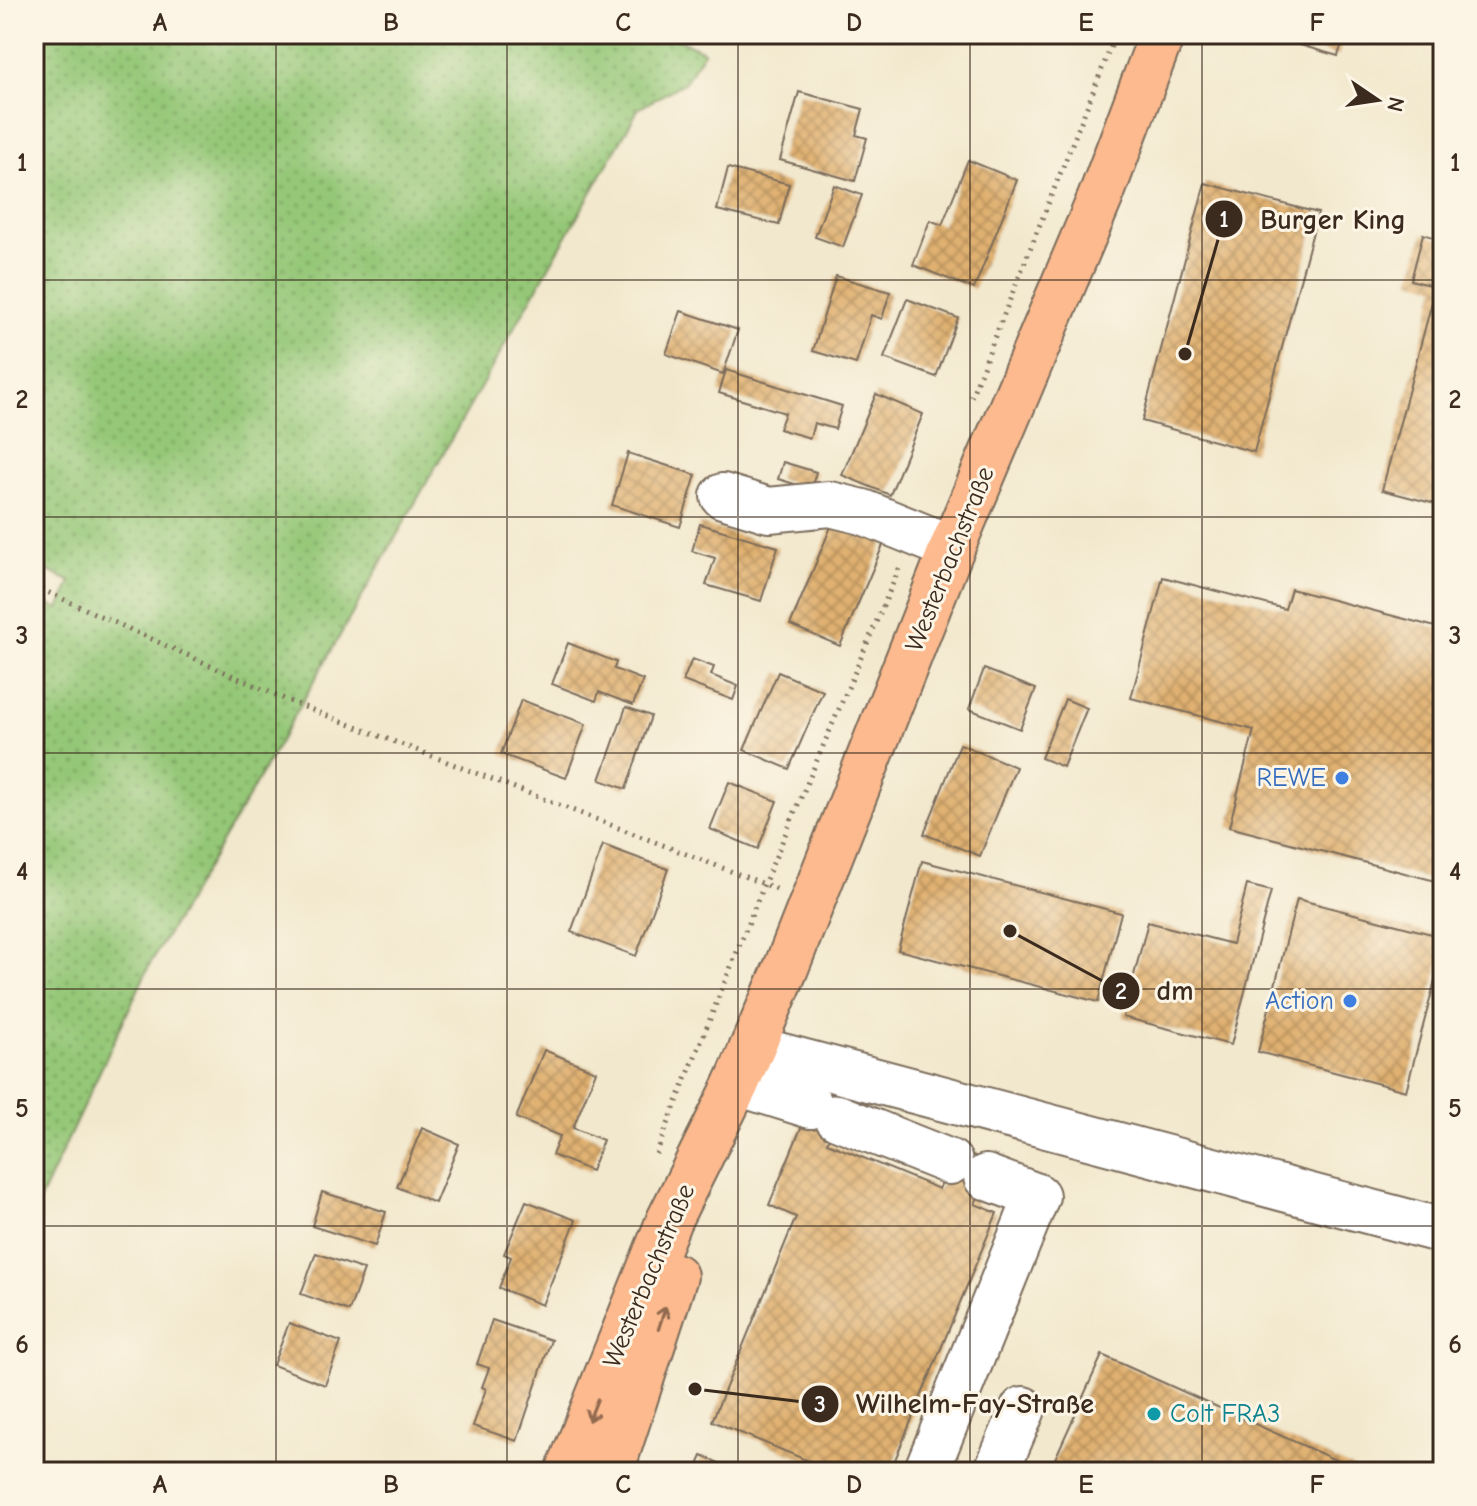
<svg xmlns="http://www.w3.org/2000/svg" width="1477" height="1506" font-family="'Comic Neue',sans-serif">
	<defs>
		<pattern id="grass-dots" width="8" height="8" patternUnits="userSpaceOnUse" patternTransform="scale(2)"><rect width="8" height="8" fill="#94c777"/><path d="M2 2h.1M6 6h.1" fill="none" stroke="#7aa261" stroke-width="1.8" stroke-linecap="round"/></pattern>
		<pattern id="building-cross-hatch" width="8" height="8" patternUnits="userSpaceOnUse" patternTransform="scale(2)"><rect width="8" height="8" fill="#e0b171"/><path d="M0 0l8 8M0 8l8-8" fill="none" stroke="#b7905c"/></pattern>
	</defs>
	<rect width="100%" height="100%" fill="#fcf5e5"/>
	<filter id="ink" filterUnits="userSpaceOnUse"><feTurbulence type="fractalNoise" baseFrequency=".0125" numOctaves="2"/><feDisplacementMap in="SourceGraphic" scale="16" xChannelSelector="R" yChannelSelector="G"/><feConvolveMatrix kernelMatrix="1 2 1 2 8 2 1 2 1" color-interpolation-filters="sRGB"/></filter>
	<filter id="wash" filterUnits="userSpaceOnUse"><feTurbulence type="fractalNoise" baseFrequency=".006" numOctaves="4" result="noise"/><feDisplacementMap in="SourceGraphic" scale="32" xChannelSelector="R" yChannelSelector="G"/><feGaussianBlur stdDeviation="1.8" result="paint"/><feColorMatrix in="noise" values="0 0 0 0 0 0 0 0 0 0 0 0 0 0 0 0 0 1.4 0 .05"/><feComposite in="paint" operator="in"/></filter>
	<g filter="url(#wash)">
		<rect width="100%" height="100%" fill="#f2e8cd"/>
		<polygon fill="url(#grass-dots)" stroke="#68784a" stroke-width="2" points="34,34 667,34 704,51 685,82 638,109 634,117 250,794 150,964 34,1212 34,598 59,609 71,582 34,564"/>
		<g id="blocks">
			<g fill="url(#building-cross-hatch)">
				<polygon points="1296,34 1345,34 1338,56 1293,43"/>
				<polygon points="799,92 863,109 856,135 867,138 855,181 780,160"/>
				<polygon points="968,160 1017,180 974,289 913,265 930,220 942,225"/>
				<polygon points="728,168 789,184 779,225 717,210"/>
				<polygon points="1205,183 1318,213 1254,452 1142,421"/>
				<polygon points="834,185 862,195 843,247 815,237"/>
				<polygon points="1423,234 1443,240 1443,506 1382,490 1436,287 1411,280"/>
				<polygon points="836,276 890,292 882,319 871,315 856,364 813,351"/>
				<polygon points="907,299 958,318 936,377 884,358"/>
				<polygon points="681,311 738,330 723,374 666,354"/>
				<polygon points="726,370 842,406 835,429 814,423 810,438 779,429 785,413 719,393"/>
				<polygon points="876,394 923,414 890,495 842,475"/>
				<polygon points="628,453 696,475 680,527 612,505"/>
				<polygon points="783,462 816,472 811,489 778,479"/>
				<polygon points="835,517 886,538 840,646 790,625"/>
				<polygon points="700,524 778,547 761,601 706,585 715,558 692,551"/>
				<polygon points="1163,577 1285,609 1291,589 1443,629 1443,883 1229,827 1254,730 1131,698"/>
				<polygon points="568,643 616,662 614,669 643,680 633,705 599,692 596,701 552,684"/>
				<polygon points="692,659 714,667 711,675 738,686 733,700 683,681"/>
				<polygon points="984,669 1036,689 1020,729 969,709"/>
				<polygon points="778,672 823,691 789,769 744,750"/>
				<polygon points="1065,699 1087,708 1063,767 1041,758"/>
				<polygon points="521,700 586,724 566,778 501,754"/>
				<polygon points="626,707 651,716 626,789 600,780"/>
				<polygon points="960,744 1016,767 980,856 924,834"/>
				<polygon points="729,782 777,801 758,849 710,829"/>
				<polygon points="603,845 668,869 636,956 571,932"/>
				<polygon points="922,861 1121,913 1098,1002 898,950"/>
				<polygon points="1247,885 1271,891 1231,1045 1123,1017 1148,922 1232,944"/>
				<polygon points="1297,899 1443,937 1443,950 1406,1091 1258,1052"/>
				<polygon points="544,1050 596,1071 573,1128 603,1140 591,1171 552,1155 560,1136 516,1118"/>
				<polygon points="820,1082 847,1093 827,1143 939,1189 956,1148 992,1163 975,1204 997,1213 890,1472 835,1472 712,1421 796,1217 769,1205"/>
				<polygon points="422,1128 459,1144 435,1203 397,1187"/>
				<polygon points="322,1192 386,1212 375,1246 312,1226"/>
				<polygon points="526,1201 576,1220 542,1305 499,1288 511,1257 504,1254"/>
				<polygon points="316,1253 364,1270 349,1311 301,1294"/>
				<polygon points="492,1320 551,1340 517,1441 473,1426 486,1389 482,1387 489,1368 477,1364"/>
				<polygon points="289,1323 341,1342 325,1385 273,1365"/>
				<polygon points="1102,1355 1362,1472 1049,1472"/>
				<polygon points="702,1456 741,1472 695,1472"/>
			</g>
		</g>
	</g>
	<g filter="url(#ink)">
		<use href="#blocks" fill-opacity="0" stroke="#7b6c5b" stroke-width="2"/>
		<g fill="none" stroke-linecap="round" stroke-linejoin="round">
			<defs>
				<g id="minor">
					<polyline points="723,496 769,510 830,504 863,512 952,548"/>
					<polyline points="752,1048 1443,1231"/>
					<polyline points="737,1083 811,1106"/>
					<polyline points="837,1117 950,1162"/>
					<polyline points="926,1472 1037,1196 986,1177"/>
					<polyline points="996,1472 1023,1409"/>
				</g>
				<g id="major">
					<polyline points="568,1472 669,1220 737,1083 786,968 952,548 1100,198 1162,34"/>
					<polyline points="611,1472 675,1276"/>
				</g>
			</defs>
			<use href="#minor" stroke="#7b6c5b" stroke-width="48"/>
			<use href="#major" stroke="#7b6c5b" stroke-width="48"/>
			<g stroke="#7b6c5b" stroke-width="5" stroke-dasharray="2 6" stroke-linecap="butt">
				<polyline points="971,397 1116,34"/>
				<polyline points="34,586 289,701 777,889"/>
				<polyline points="656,1154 764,884 899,569"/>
			</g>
			<use href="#minor" stroke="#fff" stroke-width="44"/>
			<use href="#major" stroke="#fcba8e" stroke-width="44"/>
		</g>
		<defs><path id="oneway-shaft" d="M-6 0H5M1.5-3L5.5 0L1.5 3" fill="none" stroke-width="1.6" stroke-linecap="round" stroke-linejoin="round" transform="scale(2)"/></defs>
		<g stroke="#926b50">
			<use href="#oneway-shaft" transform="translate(662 1318) rotate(-72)"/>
			<use href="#oneway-shaft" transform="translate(593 1410) rotate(112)"/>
		</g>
	</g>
	<path fill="none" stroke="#3b2a1e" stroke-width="2" stroke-opacity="0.55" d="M276,34V1472M507,34V1472M738,34V1472M970,34V1472M1202,34V1472M34,280H1443M34,517H1443M34,753H1443M34,989H1443M34,1226H1443"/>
	<g fill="#3f7fe0" stroke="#fcf5e5" stroke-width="3">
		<circle cx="1342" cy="778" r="8"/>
		<circle cx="1350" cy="1001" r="8"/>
	</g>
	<circle fill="#0f9aa8" stroke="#fcf5e5" stroke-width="3" cx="1154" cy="1414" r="8"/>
	<g text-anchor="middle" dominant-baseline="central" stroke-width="6" stroke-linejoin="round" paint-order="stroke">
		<g font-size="26" fill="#3b2a1e" stroke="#fcf5e5">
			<text transform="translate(950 559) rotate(-68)">Westerbachstraße</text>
			<text transform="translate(649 1276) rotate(-67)">Westerbachstraße</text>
		</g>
		<g font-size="26" fill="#366cbe" stroke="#fcf5e5" text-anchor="end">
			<text x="1326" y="778">REWE</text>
			<text x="1334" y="1001">Action</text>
		</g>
		<g font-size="26" fill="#0d838f" stroke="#fcf5e5" text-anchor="start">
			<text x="1170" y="1414">Colt FRA3</text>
		</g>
	</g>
	<path fill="none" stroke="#3b2a1e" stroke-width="3" d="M1185 354L1224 219M1010 931L1121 991M695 1389L820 1404"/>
	<g fill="#3b2a1e" stroke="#fcf5e5" stroke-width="3">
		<circle cx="1185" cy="354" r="8"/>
		<circle cx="1010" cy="931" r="8"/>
		<circle cx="695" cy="1389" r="8"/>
		<circle cx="1224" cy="219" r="20"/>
		<circle cx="1121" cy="991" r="20"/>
		<circle cx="820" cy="1404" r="20"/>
	</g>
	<g font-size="24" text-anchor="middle" font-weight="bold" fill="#fff">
		<text x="1224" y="227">1</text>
		<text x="1121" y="999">2</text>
		<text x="820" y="1412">3</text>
	</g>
	<g font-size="28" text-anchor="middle" font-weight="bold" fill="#3b2a1e" stroke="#fcf5e5" stroke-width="6" stroke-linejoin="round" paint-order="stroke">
		<text x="1333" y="229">Burger King</text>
		<text x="1175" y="1000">dm</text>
		<text x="975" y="1413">Wilhelm-Fay-Straße</text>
	</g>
	<rect width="1477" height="1506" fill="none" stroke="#fcf5e5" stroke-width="88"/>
	<g transform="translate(1377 100) rotate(103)" stroke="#fcf5e5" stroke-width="6" paint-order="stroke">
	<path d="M0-6L14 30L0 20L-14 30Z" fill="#3b2a1e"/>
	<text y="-12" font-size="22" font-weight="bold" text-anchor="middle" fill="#3b2a1e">N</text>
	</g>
	<rect x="44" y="44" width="1389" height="1418" fill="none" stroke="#3b2a1e" stroke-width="3"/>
	<g font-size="26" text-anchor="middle" font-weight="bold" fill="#3b2a1e">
		<text x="160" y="31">A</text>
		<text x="391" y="31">B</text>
		<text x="623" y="31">C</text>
		<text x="854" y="31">D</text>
		<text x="1086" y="31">E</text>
		<text x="1317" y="31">F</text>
		<text x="22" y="171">1</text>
		<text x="1455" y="171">1</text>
		<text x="22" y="408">2</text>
		<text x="1455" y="408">2</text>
		<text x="22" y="644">3</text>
		<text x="1455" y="644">3</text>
		<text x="22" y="880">4</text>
		<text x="1455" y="880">4</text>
		<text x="22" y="1117">5</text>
		<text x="1455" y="1117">5</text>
		<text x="22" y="1353">6</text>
		<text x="1455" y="1353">6</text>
		<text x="160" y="1493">A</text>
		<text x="391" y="1493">B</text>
		<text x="623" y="1493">C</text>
		<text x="854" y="1493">D</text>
		<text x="1086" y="1493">E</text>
		<text x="1317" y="1493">F</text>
	</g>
</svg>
